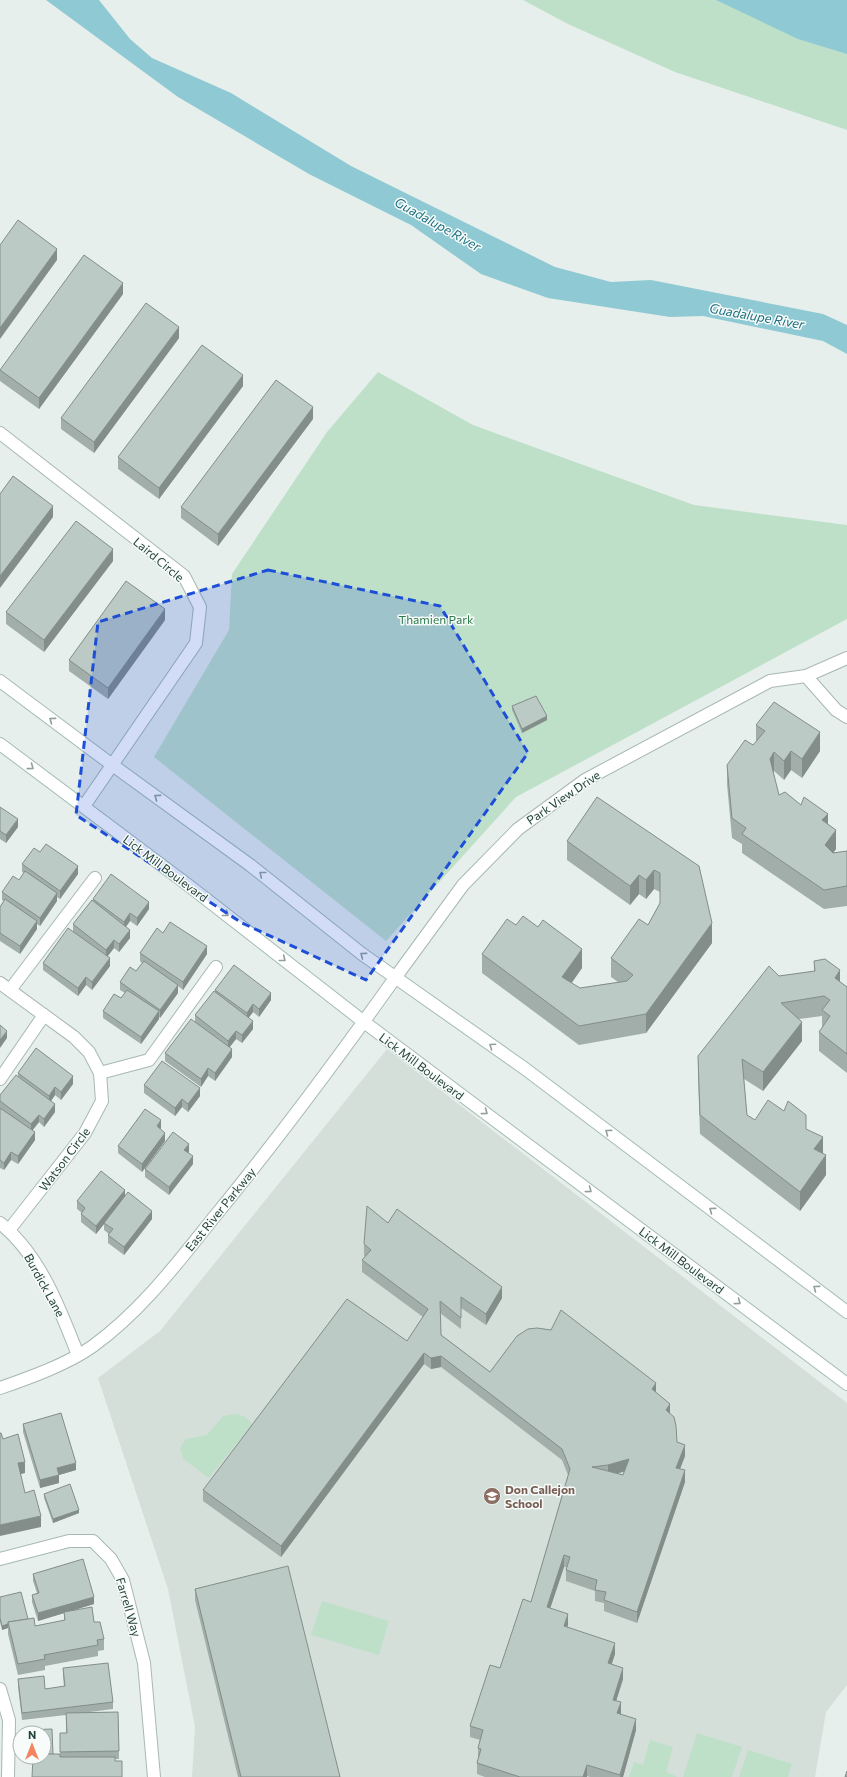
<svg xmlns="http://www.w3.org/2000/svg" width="847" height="1777" font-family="Commissioner,sans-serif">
	<rect width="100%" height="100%" fill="#e6efeb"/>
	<polygon fill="#d4dfda" points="387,1049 847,1403 847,1685 826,1712 815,1777 192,1777 195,1727 168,1589 98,1378 160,1331"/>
	<g fill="#bfe0c8">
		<polygon points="523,0 847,0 847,130 675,72 568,24"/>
		<polygon points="378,372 473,425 694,505 847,525 847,619 516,797 386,941 154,757 229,630 232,574 327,432"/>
		<polygon points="237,1414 246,1417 252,1424 209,1478 183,1459 180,1448 186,1439 207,1435 223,1416"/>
		<polygon points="322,1601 389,1621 379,1655 311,1635"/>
		<polygon points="697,1733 742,1747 732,1777 683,1777"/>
		<polygon points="650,1740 673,1747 666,1772 678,1777 629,1777 634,1762 643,1765"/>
		<polygon points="748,1750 792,1764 788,1777 739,1777"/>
	</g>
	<g fill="#8ec9d4">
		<polygon points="46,0 99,0 130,39 152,58 231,93 351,166 555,267 611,282 651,280 823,314 847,325 847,354 823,341 703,316 670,317 548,298 481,274 411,225 309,174 178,97"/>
		<polygon points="716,0 847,0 847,54 798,39"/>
	</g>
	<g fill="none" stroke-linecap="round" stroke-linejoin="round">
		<defs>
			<g id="service">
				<polyline points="806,676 836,710 847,717"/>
				<polyline points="395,978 463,885 518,829 585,780 770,681 806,676 847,658"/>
				<polyline points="10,990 95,878"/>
				<polyline points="100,1073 149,1060 216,967"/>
				<polyline points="0,1079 44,1015"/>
			</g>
			<g id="minor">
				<polyline points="0,433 184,576 200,607 196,643 84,806"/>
				<polyline points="0,983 74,1037 89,1052 100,1073 102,1101 85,1133 9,1230"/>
				<path d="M0,1223C40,1255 60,1309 78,1355"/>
				<path d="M0,1388C29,1378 68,1364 93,1346C140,1312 175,1266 211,1221C275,1143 336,1061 395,978"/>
				<polyline points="0,1559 69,1541 93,1541 111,1559 123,1580 144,1663 154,1777"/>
				<polyline points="0,1689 9,1720 8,1777"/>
			</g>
			<g id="secondary">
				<polyline points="0,681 111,764 250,865 362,954 524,1068 847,1312"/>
				<polyline points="0,744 188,885 364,1022 847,1384"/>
			</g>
		</defs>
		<use href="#service" stroke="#a8b8b2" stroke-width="14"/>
		<use href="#minor" stroke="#a8b8b2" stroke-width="14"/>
		<use href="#secondary" stroke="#a4bbb3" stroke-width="14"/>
		<use href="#service" stroke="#fff" stroke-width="12"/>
		<use href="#minor" stroke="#fff" stroke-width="12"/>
		<use href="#secondary" stroke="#fff" stroke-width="12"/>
	</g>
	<g fill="#a1aea9" fill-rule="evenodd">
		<polygon points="123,294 39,409 0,381 0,370"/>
		<polygon points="179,338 94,453 61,429 61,418"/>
		<polygon points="243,386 159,499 118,469 118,457"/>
		<polygon points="313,419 218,546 181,518 181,507"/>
		<polygon points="113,561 44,652 6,624 6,612"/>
		<polygon points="165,620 108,699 69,671 69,660"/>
		<polygon points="512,706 547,720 522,733 512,710"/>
		<polygon points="756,725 820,751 802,778 791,770 784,780 774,771 773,773 779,795 801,805 828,824 836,849 833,853 847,851 847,906 824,909 742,853 742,844 732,838 727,784 727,765 753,745 756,742"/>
		<polygon points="0,807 18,827 6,843 0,839"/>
		<polygon points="567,841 699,866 712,943 646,1033 579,1045 482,973 482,954 582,968 571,983 580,988 618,982 611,977 611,958 648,925 660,903 660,892 654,889 646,899 639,894 630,905 567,860"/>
		<polygon points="40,852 78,874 60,899 57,897 57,901 40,926 37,924 37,929 20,954 0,941 0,907 4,901 2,900 2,892 19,880 24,873 22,872 22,864"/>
		<polygon points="93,899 149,909 137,926 130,921 126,927 130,938 119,952 114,948 108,956 110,966 92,990 86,985 78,996 43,970 43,963 73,931 73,924 93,901"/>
		<polygon points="163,933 207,954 183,990 178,986 178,993 160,1018 159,1017 159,1019 141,1044 103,1018 103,1011 121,998 125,993 120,990 120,982 136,971 142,963 140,961 140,953"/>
		<polygon points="814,961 847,987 847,1073 819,1051 819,1032 822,1028 822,1016 799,1019 802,1041 763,1091 744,1079 747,1115 755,1120 806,1129 823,1154 826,1175 800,1211 700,1134 698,1075 698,1056 779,976 814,971"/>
		<polygon points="215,990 271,1000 259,1017 253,1012 248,1018 253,1029 242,1043 236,1039 230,1047 232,1057 215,1081 208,1076 201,1087 165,1061 165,1053 195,1022 195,1015 215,992"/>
		<polygon points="18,1073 73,1084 61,1100 55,1095 51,1101 55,1112 44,1127 39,1122 32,1131 35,1140 18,1164 11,1160 4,1170 0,1168 0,1095 18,1076"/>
		<polygon points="144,1085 200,1096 188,1112 182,1107 175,1116 144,1093"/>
		<polygon points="161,1128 160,1129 165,1141 142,1172 118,1153 118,1146"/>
		<polygon points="189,1152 188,1153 193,1164 169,1195 145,1177 145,1169"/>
		<polygon points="125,1196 152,1219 124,1255 108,1243 108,1235 109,1234 104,1230 104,1224 96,1234 81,1222 81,1214 82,1213 77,1209 77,1201"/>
		<path d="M388,1223L502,1298L486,1325L461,1308V1329L440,1313L441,1335L490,1372L656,1393L670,1414L677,1442L685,1456L680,1469L685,1482L637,1623L604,1611V1603L595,1601V1591L566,1581V1570L567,1567H564L550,1608L568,1625L567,1627L615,1654L612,1664L623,1679L616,1701L621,1713L620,1714L636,1730L623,1777H590L587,1776V1777H485L477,1774V1763L478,1759V1748L480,1740L470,1737V1726L500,1668L531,1602L568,1475L562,1460L441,1367L431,1369L424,1364L281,1557L203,1501V1490L407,1341L423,1317L362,1272V1260L365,1257L364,1256V1244ZM624,1472L623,1475L618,1473Z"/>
		<polygon points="23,1424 76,1470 59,1475 59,1483 40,1488 23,1432"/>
		<polygon points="44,1494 79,1513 53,1523 44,1498"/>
		<polygon points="33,1574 94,1604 74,1610 94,1622 104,1639 104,1650 98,1651 98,1656 45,1666 45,1670 18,1675 8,1634 8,1628 2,1630 0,1622 0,1597 28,1619 35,1626 64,1621 64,1613 38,1621 32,1602 32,1595 37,1593 33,1581"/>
		<polygon points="195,1589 340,1777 238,1777 195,1600"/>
		<polygon points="63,1668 113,1702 113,1709 90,1712 118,1712 119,1759 26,1762 26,1757 53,1754 60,1754 60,1733 66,1733 66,1715 22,1720 18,1687 18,1679 45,1689 64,1687 63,1676"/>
	</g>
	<g fill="#838d89">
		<polygon points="57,249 57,260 0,339 0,328"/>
		<polygon points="123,283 123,294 39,409 39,398"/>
		<polygon points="179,327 179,338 94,453 94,442"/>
		<polygon points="243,375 243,386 159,499 159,488"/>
		<polygon points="313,407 313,419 218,546 218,534"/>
		<polygon points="53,506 53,517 0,588 0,576"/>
		<polygon points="113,549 113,561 44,652 44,640"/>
		<polygon points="165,609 165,620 108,699 108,688"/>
		<polygon points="547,716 547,720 522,733 522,729"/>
		<polygon points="820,732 820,751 802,778 802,759"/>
		<polygon points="791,751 791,770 784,780 784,761"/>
		<polygon points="774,752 774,771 770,778 770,759"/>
		<polygon points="828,814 828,834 822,820"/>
		<polygon points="18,819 18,827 6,843 6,835"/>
		<polygon points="836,830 836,849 825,864 825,845"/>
		<polygon points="78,866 78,874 60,899 60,891"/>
		<polygon points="654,870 654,889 646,899 646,880"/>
		<polygon points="639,875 639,894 630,905 630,886"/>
		<polygon points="57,893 57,901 40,926 40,918"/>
		<polygon points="149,902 149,909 137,926 137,918"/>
		<polygon points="130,913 130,921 124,929 124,922"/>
		<polygon points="37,921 37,929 20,954 20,946"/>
		<polygon points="712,923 712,943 646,1033 646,1014"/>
		<polygon points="130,930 130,938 119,952 119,944"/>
		<polygon points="114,940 114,948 106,958 106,950"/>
		<polygon points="207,946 207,954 183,990 183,982"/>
		<polygon points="582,949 582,968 562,997 562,977"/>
		<polygon points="110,958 110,966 92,990 92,982"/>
		<polygon points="840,970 840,990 835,978"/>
		<polygon points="86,977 86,985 78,996 78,988"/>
		<polygon points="178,985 178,993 160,1018 160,1010"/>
		<polygon points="271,993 271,1000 259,1017 259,1009"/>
		<polygon points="253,1004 253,1012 247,1020 247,1013"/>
		<polygon points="159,1011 159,1019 141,1044 141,1037"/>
		<polygon points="253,1021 253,1029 242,1043 242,1035"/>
		<polygon points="802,1022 802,1041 763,1091 763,1072"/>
		<polygon points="7,1031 7,1038 0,1048 0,1040"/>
		<polygon points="236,1031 236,1039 228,1049 228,1041"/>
		<polygon points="232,1049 232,1057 215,1081 215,1073"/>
		<polygon points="208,1068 208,1076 201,1087 201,1079"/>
		<polygon points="73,1076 73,1084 61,1100 61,1092"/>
		<polygon points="55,1087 55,1095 49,1104 49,1096"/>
		<polygon points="200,1088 200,1096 188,1112 188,1104"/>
		<polygon points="182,1099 182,1107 175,1116 175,1108"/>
		<polygon points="55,1104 55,1112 44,1127 44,1119"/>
		<polygon points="39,1115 39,1122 31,1132 31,1124"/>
		<polygon points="161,1120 161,1128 157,1134 157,1126"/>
		<polygon points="35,1132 35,1140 18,1164 18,1156"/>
		<polygon points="165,1133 165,1141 142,1172 142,1164"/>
		<polygon points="823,1137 823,1156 814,1149"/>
		<polygon points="189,1144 189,1152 184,1158 184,1150"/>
		<polygon points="11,1152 11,1160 4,1170 4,1163"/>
		<polygon points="826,1155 826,1175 800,1211 800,1192"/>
		<polygon points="193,1156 193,1164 169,1195 169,1187"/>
		<polygon points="125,1190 125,1197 104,1223 104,1224 96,1234 96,1226"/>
		<polygon points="152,1211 152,1219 124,1255 124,1247"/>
		<polygon points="502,1287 502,1298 486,1325 486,1314"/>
		<polygon points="424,1353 424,1364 281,1557 281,1546"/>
		<polygon points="441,1356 441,1367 431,1369 431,1358"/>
		<polygon points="656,1383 656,1395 652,1389"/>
		<polygon points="670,1404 670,1415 666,1410"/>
		<polygon points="685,1445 685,1456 676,1479 676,1468"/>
		<polygon points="629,1459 629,1470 608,1476 608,1465"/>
		<polygon points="25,1462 25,1473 18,1475 18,1463"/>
		<polygon points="76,1463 76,1470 59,1475 59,1483 40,1488 40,1480 57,1468"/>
		<polygon points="685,1470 685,1482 637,1623 637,1612"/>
		<polygon points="79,1510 79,1513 53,1523 53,1519"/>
		<polygon points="41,1516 41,1527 0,1536 0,1525"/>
		<polygon points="564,1555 564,1567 547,1618 547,1607"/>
		<polygon points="94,1597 94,1604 38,1621 38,1613"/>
		<polygon points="568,1614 568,1625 564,1638 564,1626"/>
		<polygon points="8,1624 8,1628 2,1630 2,1626"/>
		<polygon points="615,1643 615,1654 608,1674 608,1663"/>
		<polygon points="623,1668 623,1679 613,1711 613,1700"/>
		<polygon points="621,1702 621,1713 617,1725 617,1713"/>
		<polygon points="636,1719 636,1730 623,1777 620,1777"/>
		<polygon points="587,1765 587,1777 583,1777"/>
	</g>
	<g fill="#bbcac4" stroke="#838d89" fill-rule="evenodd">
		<polygon points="18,220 57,249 0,328 0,245"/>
		<polygon points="84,255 123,283 39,398 0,370"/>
		<polygon points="146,303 179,327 94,442 61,418"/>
		<polygon points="202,345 243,375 159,488 118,457"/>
		<polygon points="276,380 313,407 218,534 181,507"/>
		<polygon points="13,476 53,506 0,576 0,494"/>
		<polygon points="76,521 113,549 44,640 6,612"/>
		<polygon points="126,581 165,609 108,688 69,660"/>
		<polygon points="536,696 547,716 522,729 512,706"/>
		<polygon points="774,702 820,732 802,759 791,751 784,761 774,752 770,759 779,795 785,792 801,805 804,797 828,814 822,820 836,830 825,845 833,853 847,851 847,886 824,890 742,834 746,828 732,818 727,765 745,740 753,745 765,731 756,725"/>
		<polygon points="597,797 699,866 712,923 646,1014 579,1026 482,954 507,919 516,925 523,916 538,927 543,920 582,949 562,977 580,988 627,981 633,975 611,958 639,919 648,925 660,903 660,873 654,870 646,880 639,875 630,886 567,841"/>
		<polygon points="0,807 18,819 6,835 0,831"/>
		<polygon points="46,844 78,866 60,891 22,864 34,848 40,852"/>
		<polygon points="25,871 57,893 40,918 2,892 13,876 19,880"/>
		<polygon points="111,874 149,902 137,918 130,913 124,922 93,899"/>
		<polygon points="5,899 37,921 20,946 0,933 0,907"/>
		<polygon points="92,900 130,930 119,944 114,940 106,950 73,924"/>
		<polygon points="170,922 207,946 183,982 140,953 157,928 163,933"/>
		<polygon points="68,928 110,958 92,982 86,977 78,988 43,963"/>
		<polygon points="825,959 840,970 835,978 847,987 847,1054 819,1032 830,1016 822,1010 830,1000 824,996 781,1003 802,1022 763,1072 742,1059 747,1115 755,1120 768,1100 784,1111 788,1101 806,1115 806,1129 823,1137 814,1149 826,1155 800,1192 700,1115 698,1056 769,966 779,976 815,971 814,961"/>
		<polygon points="144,961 178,985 160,1010 120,982 130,967 136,971"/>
		<polygon points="234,965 271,993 259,1009 253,1004 247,1013 215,990"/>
		<polygon points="127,990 159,1011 141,1037 103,1011 114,994 121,998"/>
		<polygon points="214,991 253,1021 242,1035 236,1031 228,1041 195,1015"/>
		<polygon points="191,1019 232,1049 215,1073 208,1068 201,1079 165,1053"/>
		<polygon points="0,1025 7,1031 0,1040"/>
		<polygon points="36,1048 73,1076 61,1092 55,1087 49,1096 18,1073"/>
		<polygon points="162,1061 200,1088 188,1104 182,1099 175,1108 144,1085"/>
		<polygon points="16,1075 55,1104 44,1119 39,1115 31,1124 0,1101 0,1095"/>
		<polygon points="0,1108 35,1132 18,1156 11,1152 4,1163 0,1160"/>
		<polygon points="145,1109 161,1120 157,1126 165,1133 142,1164 118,1146"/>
		<polygon points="173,1132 189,1144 184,1150 193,1156 169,1187 145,1169"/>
		<polygon points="101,1171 125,1190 96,1226 81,1214 85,1208 77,1201"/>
		<polygon points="128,1192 152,1211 124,1247 108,1235 113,1229 104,1223"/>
		<path d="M367,1206L388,1223L397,1209L502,1287L486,1314L461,1297V1318L440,1301L441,1335L490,1372L517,1336L528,1329L537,1328L551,1330L561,1310L656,1383L652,1389L670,1404L666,1410L674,1417L676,1426L677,1442L685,1445L676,1468L685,1470L637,1612L604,1600L606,1592L595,1590L597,1580L566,1570L570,1557L564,1555L547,1607L568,1614L564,1626L615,1643L608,1663L623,1668L613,1700L621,1702L617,1713L636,1719L620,1775L587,1765L583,1777H520L477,1763L481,1749L478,1748L483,1730L470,1726L490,1665L500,1668L523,1599L531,1602L570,1469L562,1449L441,1356L431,1358L424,1353L281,1546L203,1490L347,1299L407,1341L428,1309L362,1260L371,1250L364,1244ZM629,1459L623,1475L592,1467L608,1465Z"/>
		<polygon points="61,1413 76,1463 57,1468 59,1475 40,1480 23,1424"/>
		<polygon points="0,1433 1,1433 3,1439 18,1434 25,1462 18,1463 25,1493 34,1490 41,1516 0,1525"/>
		<polygon points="70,1484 79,1510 53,1519 44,1494"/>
		<polygon points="83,1559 94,1597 38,1613 32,1595 39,1593 33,1574"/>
		<polygon points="288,1566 340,1777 241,1777 195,1589"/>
		<polygon points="21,1592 28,1619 8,1622 8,1624 2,1626 0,1618 0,1597"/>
		<polygon points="92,1607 94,1622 100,1622 104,1639 97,1640 98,1645 44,1655 45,1659 18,1664 8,1622 34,1618 35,1626 65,1620 64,1612"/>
		<polygon points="108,1663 113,1702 22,1713 18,1679 44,1676 45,1689 65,1686 63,1668"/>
		<polygon points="118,1712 119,1751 60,1752 60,1733 67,1733 66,1713"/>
		<polygon points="52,1729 53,1754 44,1754 44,1733 26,1733 26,1730"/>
		<polygon points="44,1754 60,1754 60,1757 115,1757 115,1761 122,1761 122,1777 32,1777 33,1757 44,1757"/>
		<rect x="26" y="1757" width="7" height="1"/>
		<polygon points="847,1771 847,1777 845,1777"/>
	</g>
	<defs><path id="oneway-chevron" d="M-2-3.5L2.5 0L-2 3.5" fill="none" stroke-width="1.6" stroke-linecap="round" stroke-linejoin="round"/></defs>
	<g stroke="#92a09c">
		<use href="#oneway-chevron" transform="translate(52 720) rotate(-143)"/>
		<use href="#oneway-chevron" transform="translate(31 767) rotate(36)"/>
		<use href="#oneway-chevron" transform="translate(157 797) rotate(-144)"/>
		<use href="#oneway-chevron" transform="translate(262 874) rotate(-141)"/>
		<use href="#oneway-chevron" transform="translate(226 914) rotate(38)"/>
		<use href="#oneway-chevron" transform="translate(363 955) rotate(-143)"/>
		<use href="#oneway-chevron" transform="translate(283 959) rotate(38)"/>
		<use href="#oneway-chevron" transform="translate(492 1046) rotate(-145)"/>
		<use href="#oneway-chevron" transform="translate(485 1112) rotate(37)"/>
		<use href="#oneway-chevron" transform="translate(608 1132) rotate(-143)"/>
		<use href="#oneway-chevron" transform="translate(589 1190) rotate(37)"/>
		<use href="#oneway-chevron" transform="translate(712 1210) rotate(-143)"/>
		<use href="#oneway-chevron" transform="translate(816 1288) rotate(-143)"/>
		<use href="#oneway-chevron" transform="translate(738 1302) rotate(37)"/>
	</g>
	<path fill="#1d4ed8" fill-opacity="0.2" stroke="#1d4ed8" stroke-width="3" stroke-dasharray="8 5" stroke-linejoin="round" d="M268,570L440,606L528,753L366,980L242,923L76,815L98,622Z"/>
	<defs>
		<symbol id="school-disc" viewBox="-11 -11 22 22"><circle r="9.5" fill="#8d6e63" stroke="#f7fbf9"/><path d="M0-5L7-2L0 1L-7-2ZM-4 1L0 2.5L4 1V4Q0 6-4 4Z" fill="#fff"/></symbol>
	</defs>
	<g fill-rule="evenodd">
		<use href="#school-disc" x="482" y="1486" width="20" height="20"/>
	</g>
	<g text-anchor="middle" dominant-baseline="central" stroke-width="3" stroke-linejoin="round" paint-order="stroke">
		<g font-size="12" fill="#24423a" stroke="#f7fbf9">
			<text transform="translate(159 559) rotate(40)">Laird Circle</text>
			<text transform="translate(563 797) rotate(-34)">Park View Drive</text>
			<text transform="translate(166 868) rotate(37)">Lick Mill Boulevard</text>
			<text transform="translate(422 1066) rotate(37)">Lick Mill Boulevard</text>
			<text transform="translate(64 1159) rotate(-53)">Watson Circle</text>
			<text transform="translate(220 1209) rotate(-51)">East River Parkway</text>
			<text transform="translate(682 1260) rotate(37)">Lick Mill Boulevard</text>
			<text transform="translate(45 1285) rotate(61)">Burdick Lane</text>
			<text transform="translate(129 1607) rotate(74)">Farrell Way</text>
		</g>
		<g font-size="12" fill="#2d7a4b" stroke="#f7fbf9">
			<text x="436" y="619">Thamien Park</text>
		</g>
		<g font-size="12" font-weight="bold" fill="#785e54" stroke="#f7fbf9" text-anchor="start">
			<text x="505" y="1489">Don Callejon<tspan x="505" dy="14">School</tspan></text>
		</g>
		<g font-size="13" font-style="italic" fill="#1c6f80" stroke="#f7fbf9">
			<text transform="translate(438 224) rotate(29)">Guadalupe River</text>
			<text transform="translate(757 316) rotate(10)">Guadalupe River</text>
		</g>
	</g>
	<g transform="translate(32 1745)"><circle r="19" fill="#f7fbf9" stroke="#a3b1ad"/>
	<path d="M0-3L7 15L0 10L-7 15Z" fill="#f4845f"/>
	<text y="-6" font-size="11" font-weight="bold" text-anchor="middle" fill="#24423a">N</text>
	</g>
</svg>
